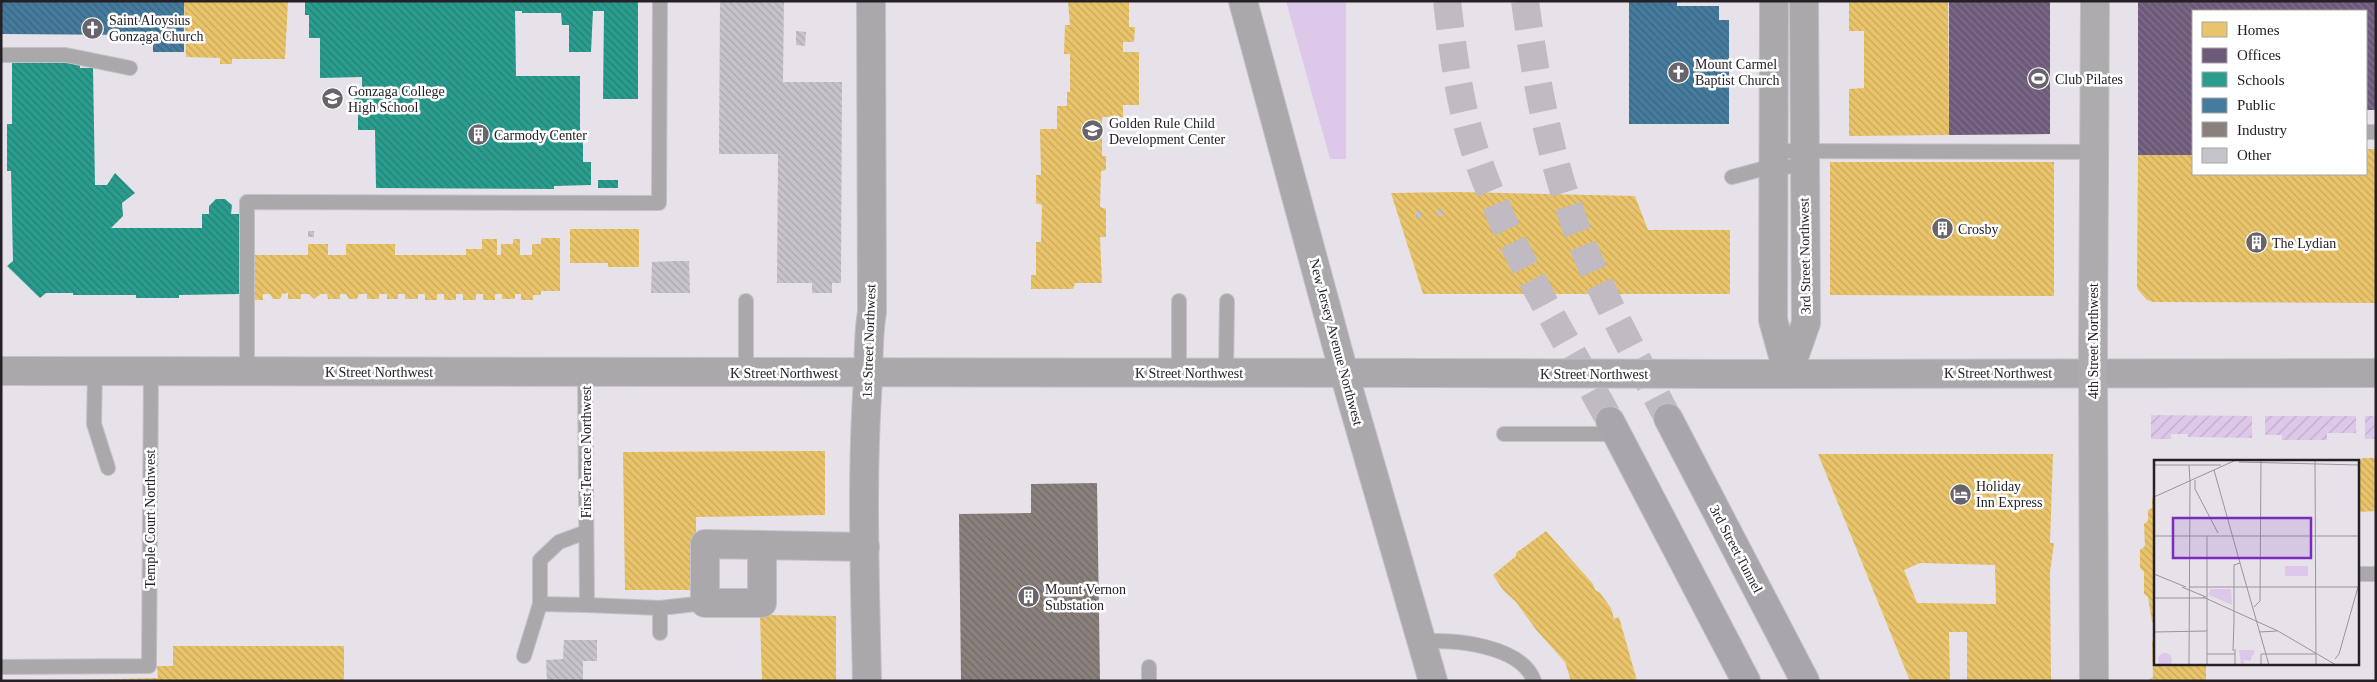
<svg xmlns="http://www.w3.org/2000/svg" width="2377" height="682" font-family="'Times New Roman',serif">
	<defs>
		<pattern id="garden-furrows" width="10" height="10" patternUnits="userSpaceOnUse" patternTransform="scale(1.25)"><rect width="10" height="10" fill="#ddc8ea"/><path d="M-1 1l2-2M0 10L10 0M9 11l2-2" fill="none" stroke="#beacc9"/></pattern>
		<pattern id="homes-back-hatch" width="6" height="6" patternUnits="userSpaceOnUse" patternTransform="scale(1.25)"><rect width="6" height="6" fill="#e9c46a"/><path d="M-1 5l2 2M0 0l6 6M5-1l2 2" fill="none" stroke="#c8a85c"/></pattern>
		<pattern id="offices-back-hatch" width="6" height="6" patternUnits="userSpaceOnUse" patternTransform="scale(1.25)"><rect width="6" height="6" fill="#6d597a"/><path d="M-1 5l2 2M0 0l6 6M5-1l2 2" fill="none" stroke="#81728b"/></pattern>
		<pattern id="schools-back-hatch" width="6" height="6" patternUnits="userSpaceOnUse" patternTransform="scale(1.25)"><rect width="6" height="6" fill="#2a9d8f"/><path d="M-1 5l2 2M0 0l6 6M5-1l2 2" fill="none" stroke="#248075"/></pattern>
		<pattern id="public-back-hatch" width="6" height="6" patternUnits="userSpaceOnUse" patternTransform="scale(1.25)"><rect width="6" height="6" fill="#457b9d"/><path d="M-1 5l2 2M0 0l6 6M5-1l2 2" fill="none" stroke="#396480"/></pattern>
		<pattern id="industry-back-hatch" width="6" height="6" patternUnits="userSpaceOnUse" patternTransform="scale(1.25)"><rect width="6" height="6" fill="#8a817c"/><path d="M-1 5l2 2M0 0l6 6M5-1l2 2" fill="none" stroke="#716965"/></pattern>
		<pattern id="building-back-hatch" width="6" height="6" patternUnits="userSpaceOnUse" patternTransform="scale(1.25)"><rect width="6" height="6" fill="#c7c3ca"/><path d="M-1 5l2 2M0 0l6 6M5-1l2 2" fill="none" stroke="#aba7ad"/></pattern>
	</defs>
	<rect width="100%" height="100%" fill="#e7e2ea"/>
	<polygon fill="#ddc8ea" points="1286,1 1346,1 1346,159 1330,159"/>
	<g fill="url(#garden-furrows)">
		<polygon points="2151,415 2252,416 2252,438 2188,437 2188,434 2171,434 2171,439 2151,439"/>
		<polygon points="2265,416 2356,416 2356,433 2327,433 2327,440 2282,440 2282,435 2265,435"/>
		<rect x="2365" y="416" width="11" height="23"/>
	</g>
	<g fill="url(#homes-back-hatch)" fill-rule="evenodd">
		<polygon points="184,1 288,1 285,59 232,59 232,64 220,64 220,58 186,57"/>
		<polygon points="1068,1 1129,1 1129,27 1135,27 1134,42 1123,42 1123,52 1139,52 1139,105 1123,105 1123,117 1102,117 1102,156 1106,156 1106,170 1101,171 1100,207 1106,209 1106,237 1100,237 1102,283 1075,283 1073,289 1031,289 1031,275 1036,275 1036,242 1041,242 1042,205 1036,203 1036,175 1041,175 1040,129 1057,129 1057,106 1067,106 1067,92 1070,92 1070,54 1064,54 1065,25 1070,25"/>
		<polygon points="1849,1 1948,1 1949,135 1849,136 1849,89 1864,88 1864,31 1849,31"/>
		<polygon points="2366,149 2375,149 2376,164 2375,303 2153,302 2147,300 2138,290 2137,285 2138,155 2193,155 2193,174 2366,174"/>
		<polygon points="1830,162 2054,162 2054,296 1830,295"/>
		<path d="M1459,192L1635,196L1648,230H1730V294H1423L1391,193ZM1438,210H1443V215L1438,216ZM1415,212H1421V218H1416Z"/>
		<polygon points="570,229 639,229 639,267 608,267 608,263 570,263"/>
		<polygon points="541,238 560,238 560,291 541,291 541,295 533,295 533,300 521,300 521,294 515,294 515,299 502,299 502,294 495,294 495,300 483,300 483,294 476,294 476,300 463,300 463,294 456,294 456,300 444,300 444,294 437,294 437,300 425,300 425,294 418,294 418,299 405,299 405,294 398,294 398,299 387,299 387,294 379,294 379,299 367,299 367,294 359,294 357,299 349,299 346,294 340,294 340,299 328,299 327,294 321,294 314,299 309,294 301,294 301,299 288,299 288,293 282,294 280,299 273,299 270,294 263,294 263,300 250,300 250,255 308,255 308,244 328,244 328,255 346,255 346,244 395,244 395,255 466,255 466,249 482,249 482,239 497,239 497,255 501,255 501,244 513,244 513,239 520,239 520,255 532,255 532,244 541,244"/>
		<polygon points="825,451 825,515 696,517 696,590 625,590 623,452"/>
		<path d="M1818,454H2053L2050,543H2054L2050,572L2051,681H1967V632H1949L1950,681H1910ZM1920,563L1995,565L1996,604L1917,603L1904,570Z"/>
		<polygon points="2363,458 2376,458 2376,511 2358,512 2358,462"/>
		<polygon points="2156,494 2156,625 2152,622 2148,597 2144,594 2144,572 2140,568 2140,550 2145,546 2144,524 2148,521 2148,510 2152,508 2152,498"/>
		<polygon points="1546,531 1593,584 1595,590 1600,593 1611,608 1614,619 1619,617 1637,681 1571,681 1565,662 1537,631 1516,602 1503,590 1493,575 1516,556 1516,553"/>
		<polygon points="760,615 836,616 836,681 762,681"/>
		<polygon points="2156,639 2156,663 2203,663 2206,667 2206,681 2147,681 2153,677 2152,641"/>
		<polygon points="173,646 344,646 344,681 26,681 158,678 157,666 173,666"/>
	</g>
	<g fill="url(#offices-back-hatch)">
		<polygon points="1949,1 2050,1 2050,134 1949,135"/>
		<polygon points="2138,1 2376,1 2376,110 2366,110 2366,11 2193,11 2193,155 2138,155"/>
	</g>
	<g fill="url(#schools-back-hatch)">
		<polygon points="305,1 638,1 638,99 603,99 604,11 593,11 591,52 569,52 569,25 562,25 561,13 522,13 522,11 515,11 516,76 580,76 580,140 583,140 583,162 591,162 591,185 554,186 554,189 376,188 375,130 358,130 358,111 353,95 362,90 362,77 320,78 320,38 309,38 309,15 305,15"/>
		<polygon points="12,63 80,63 80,68 93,68 95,185 107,185 115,173 135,193 122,203 123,216 111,228 202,228 202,214 209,214 209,206 216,199 225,199 232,205 231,214 239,214 239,294 179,295 179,298 136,298 136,295 73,295 73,293 46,293 40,298 7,266 13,261 11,171 7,171 7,124 12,124"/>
		<rect x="598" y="180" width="20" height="8"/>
	</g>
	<g fill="url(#public-back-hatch)">
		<polygon points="1,1 184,1 184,52 153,52 153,45 142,45 142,35 1,34"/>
		<polygon points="1629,1 1677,1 1677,6 1719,6 1719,20 1729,20 1729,124 1629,124"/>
	</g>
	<polygon fill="url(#industry-back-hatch)" points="1097,483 1100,681 961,681 959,514 1031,513 1031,484"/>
	<g fill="url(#building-back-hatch)">
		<polygon points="720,1 784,1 783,82 842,82 841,283 832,283 832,293 812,293 812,283 777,283 778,154 719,154"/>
		<polygon points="796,31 806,32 805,46 796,45"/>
		<polygon points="1438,210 1443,210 1443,215 1438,216"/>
		<polygon points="1415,212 1421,212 1421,218 1416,218"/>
		<rect x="308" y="231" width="6" height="6"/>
		<polygon points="675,261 689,261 690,293 651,293 652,262"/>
		<polygon points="564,640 597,640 597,661 583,661 583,681 547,681 546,660 563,659"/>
	</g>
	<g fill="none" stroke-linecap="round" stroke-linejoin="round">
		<g stroke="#c0bbc3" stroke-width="28" stroke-dasharray="28 14" stroke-linecap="butt">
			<path d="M1447,1C1452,43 1457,87 1468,128C1495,227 1561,330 1610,421"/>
			<path d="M1525,1C1535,75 1548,149 1573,219C1597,288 1634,353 1668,418"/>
		</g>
		<defs>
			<g id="service">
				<polyline points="1,55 66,55 130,68"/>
				<polyline points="2366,132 2376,132"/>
				<polyline points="1773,151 2094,152"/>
				<polyline points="1732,177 1773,166 1803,167"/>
				<polyline points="746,301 746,372"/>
				<polyline points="95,371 94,424 108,468"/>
				<polyline points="247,371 247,202 659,203 660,1"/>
				<polyline points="585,372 587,605 540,604 540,560 559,542 586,532"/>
				<polyline points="1179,373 1179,301"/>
				<polyline points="1226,373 1227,301"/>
				<polyline points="1504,434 1617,434"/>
				<polyline points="2358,574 2376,574"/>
				<polyline points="587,605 660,608 705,603"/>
				<polyline points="660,608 660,633"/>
				<path d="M1421,642C1453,638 1522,646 1534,681"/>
				<polyline points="524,656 540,604"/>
				<polyline points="1,667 149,666 151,371"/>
				<polyline points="1149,667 1149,681"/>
			</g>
			<polyline id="minor" points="762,546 762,603 705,603 705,544 865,547"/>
			<g id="tertiary">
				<polyline points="1774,1 1773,320 1788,374"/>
				<polyline points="1788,374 1806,323 1804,1"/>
				<path d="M867,681C865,581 861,480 868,380C869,357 868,335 872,312L871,1"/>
			</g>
			<g id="secondary">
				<polyline points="1243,1 1344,373 1433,681"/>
				<polyline points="1,371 1430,373"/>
				<polyline points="1724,374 2376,373"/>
			</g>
			<polyline id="primary" points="2094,681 2093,353 2095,1"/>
			<g id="motorway">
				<polyline points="1668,418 1805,681"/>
				<polyline points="1610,421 1746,681"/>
			</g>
		</defs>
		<use href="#service" stroke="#c4c0c6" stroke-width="16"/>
		<use href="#minor" stroke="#c4c0c6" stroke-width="30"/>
		<use href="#tertiary" stroke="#c4c0c6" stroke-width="30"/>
		<use href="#secondary" stroke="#c4c0c6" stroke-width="30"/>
		<use href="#primary" stroke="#c4c0c6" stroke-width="30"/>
		<use href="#motorway" stroke="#c4c0c6" stroke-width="30"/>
		<use href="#service" stroke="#aba8ac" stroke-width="14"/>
		<use href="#minor" stroke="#aba8ac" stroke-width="28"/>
		<use href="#tertiary" stroke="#aba8ac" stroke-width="28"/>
		<use href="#secondary" stroke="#aba8ac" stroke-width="28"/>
		<use href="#primary" stroke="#aeabaf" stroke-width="28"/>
		<use href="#motorway" stroke="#a9a6ab" stroke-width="28"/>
		<defs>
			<polyline id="secondary-bridge" points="1430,373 1724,374"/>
		</defs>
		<use href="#secondary-bridge" stroke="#c4c0c6" stroke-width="30" stroke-linecap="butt"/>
		<use href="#secondary-bridge" stroke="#aba8ac" stroke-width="28"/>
	</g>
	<defs>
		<symbol id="church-disc" viewBox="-11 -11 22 22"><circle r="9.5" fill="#68646b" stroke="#fff"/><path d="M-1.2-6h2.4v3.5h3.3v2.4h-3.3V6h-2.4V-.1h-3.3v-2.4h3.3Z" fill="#fff"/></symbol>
		<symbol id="stadium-disc" viewBox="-11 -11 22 22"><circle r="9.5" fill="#68646b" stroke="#fff"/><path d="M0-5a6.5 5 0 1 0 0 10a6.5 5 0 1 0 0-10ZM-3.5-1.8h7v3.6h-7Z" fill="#fff"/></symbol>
		<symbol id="school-disc" viewBox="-11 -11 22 22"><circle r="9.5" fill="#68646b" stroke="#fff"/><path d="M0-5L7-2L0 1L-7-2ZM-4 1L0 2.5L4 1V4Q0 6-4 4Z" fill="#fff"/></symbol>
		<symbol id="building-disc" viewBox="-11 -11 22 22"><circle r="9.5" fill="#68646b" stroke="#fff"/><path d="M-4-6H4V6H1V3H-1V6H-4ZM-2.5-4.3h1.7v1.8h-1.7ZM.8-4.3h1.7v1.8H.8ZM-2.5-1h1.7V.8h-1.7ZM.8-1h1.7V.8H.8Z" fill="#fff"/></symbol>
		<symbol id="hotel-disc" viewBox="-11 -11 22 22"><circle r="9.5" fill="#68646b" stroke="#fff"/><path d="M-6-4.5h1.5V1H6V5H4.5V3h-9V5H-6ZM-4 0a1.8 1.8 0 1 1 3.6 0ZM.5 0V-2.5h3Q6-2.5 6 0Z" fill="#fff"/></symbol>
	</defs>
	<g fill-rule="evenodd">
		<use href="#church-disc" x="80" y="16" width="25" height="25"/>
		<use href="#church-disc" x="1666" y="60" width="25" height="25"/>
		<use href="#stadium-disc" x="2026" y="66" width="25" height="25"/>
		<use href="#school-disc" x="320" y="86" width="25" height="25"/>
		<use href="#school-disc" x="1080" y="118" width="25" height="25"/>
		<use href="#building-disc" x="466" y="122" width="25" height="25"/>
		<use href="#building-disc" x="1930" y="216" width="25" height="25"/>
		<use href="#building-disc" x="2244" y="230" width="25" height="25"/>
		<use href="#hotel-disc" x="1948" y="482" width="25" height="25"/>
		<use href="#building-disc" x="1016" y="584" width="25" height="25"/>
	</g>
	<g text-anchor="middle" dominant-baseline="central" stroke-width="5" stroke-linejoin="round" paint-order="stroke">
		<g font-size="14" fill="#242026" stroke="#fff" text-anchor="start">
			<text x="109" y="20">Saint Aloysius<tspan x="109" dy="16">Gonzaga Church</tspan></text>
			<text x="1695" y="64">Mount Carmel<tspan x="1695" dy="16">Baptist Church</tspan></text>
			<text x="2055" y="79">Club Pilates</text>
			<text x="348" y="91">Gonzaga College<tspan x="348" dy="16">High School</tspan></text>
			<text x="1109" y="123">Golden Rule Child<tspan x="1109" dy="16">Development Center</tspan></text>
			<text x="494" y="135">Carmody Center</text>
			<text x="1958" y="229">Crosby</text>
			<text x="2272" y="243">The Lydian</text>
			<text x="1976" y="486">Holiday<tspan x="1976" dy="16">Inn Express</tspan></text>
			<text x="1045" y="589">Mount Vernon<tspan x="1045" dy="16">Substation</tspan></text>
		</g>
		<g font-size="14" fill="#242026" stroke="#fff">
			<text transform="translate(1805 256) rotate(-91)">3rd Street Northwest</text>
			<text transform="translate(869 341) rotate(-88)">1st Street Northwest</text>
			<text transform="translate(2093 341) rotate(-90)">4th Street Northwest</text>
			<text transform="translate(1336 342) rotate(75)">New Jersey Avenue Northwest</text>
			<text x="379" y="372">K Street Northwest</text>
			<text x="784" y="373">K Street Northwest</text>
			<text x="1189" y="373">K Street Northwest</text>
			<text x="1998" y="373">K Street Northwest</text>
			<text x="1594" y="374">K Street Northwest</text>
			<text transform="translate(586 452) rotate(-90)">First Terrace Northwest</text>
			<text transform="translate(150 519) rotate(-90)">Temple Court Northwest</text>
			<text transform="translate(1736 549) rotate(62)">3rd Street Tunnel</text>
		</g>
	</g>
	<g transform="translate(2154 460)">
		<rect width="205" height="205" fill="#e7e2ea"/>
		<path d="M85,190H100V195H104H98L97,201L89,200L91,203L87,204Z" fill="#ddc8ea"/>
		<path d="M131,106H154V116H131ZM56,129H77L78,145L55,135ZM4 200a7 7 0 1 1 14 0a7 7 0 1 1-14 0Z" fill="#ddc8ea"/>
		<path fill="none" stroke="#99949c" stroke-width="1" d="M161,0L162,205M85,2L205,5M0,5H67M35,5L36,22M60,10L86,103L80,105V161M41,20V29L64,73M0,37L82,0M0,76H205M53,76V205M86,103L115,205M0,114L32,127M28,127L52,137M35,127H205M49,137L124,171L182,205M0,138H51M100,147L106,141L107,0M0,172L53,171M105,172L123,171M79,191L80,161M53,194H81M181,199L185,194L204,127M35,205L36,22M81,205V189M107,205V194H162"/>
		<path fill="#7b2cbf" fill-opacity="0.15" stroke="#7b2cbf" stroke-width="2.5" d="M19,58H157V98H19Z"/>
		<rect width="205" height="205" fill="none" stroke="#242026" stroke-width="2.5"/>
	</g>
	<rect width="2377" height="682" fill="none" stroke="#242026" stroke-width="5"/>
	<rect x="2192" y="10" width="175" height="165" fill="#ffffff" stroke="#a7a6a8"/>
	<rect x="2202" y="22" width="25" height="15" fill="#e9c46a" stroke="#a7a6a8"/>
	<text x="2237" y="35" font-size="15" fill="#242026">Homes</text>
	<rect x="2202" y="48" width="25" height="15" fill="#6d597a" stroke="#a7a6a8"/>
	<text x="2237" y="60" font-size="15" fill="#242026">Offices</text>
	<rect x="2202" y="72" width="25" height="15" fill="#2a9d8f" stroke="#a7a6a8"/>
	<text x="2237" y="85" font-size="15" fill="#242026">Schools</text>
	<rect x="2202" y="98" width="25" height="15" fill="#457b9d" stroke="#a7a6a8"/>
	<text x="2237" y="110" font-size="15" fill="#242026">Public</text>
	<rect x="2202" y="122" width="25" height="15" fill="#8a817c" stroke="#a7a6a8"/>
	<text x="2237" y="135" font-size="15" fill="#242026">Industry</text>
	<rect x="2202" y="148" width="25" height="15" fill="#c7c3ca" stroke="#a7a6a8"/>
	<text x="2237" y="160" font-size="15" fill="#242026">Other</text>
</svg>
